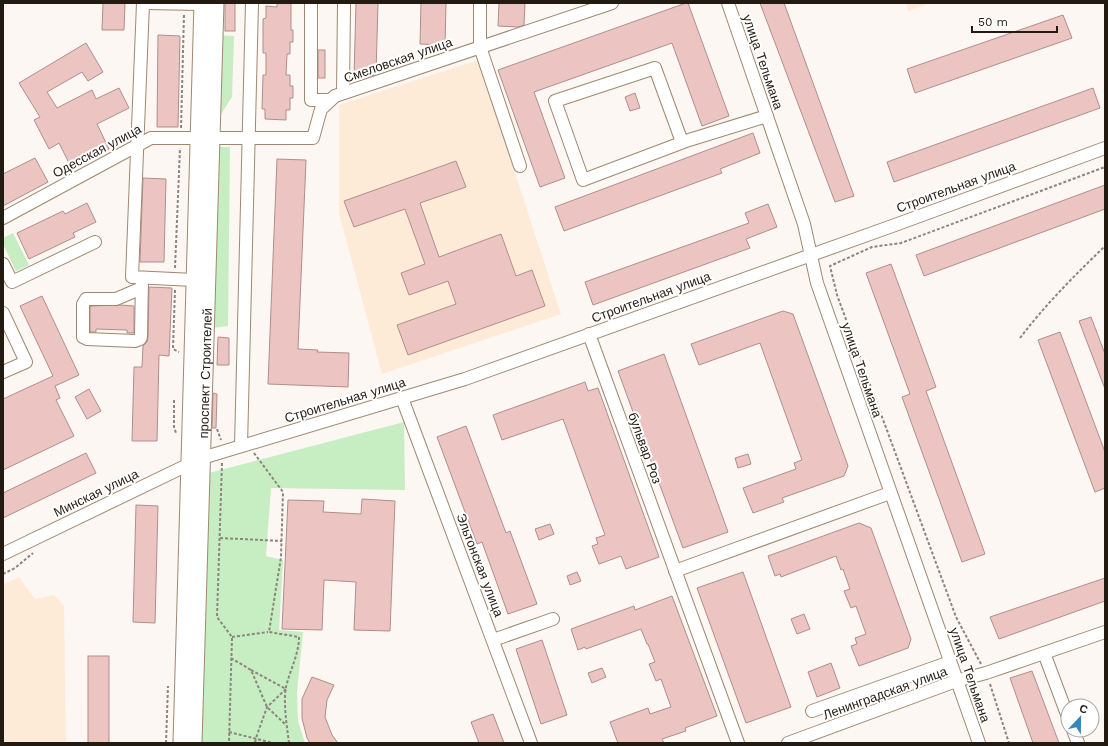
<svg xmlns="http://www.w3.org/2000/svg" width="1108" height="746" font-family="'Work Sans',sans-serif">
	<rect width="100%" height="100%" fill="#fcf7f2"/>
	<g fill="#fdebd8">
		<polygon points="906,3 931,3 908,11"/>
		<polygon points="478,60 561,314 382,374 339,213 339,105"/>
		<polygon points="19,577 35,599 54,595 64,606 66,743 3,743 3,585"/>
	</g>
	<g fill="#c7edc2">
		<polygon points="219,35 234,36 232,97 216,122"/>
		<polygon points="216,147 230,147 228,326 212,328"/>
		<polygon points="13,233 29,265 16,271 3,244 3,238"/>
		<polygon points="404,422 405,490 271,488 266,556 283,560 279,630 303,632 297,692 298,721 305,743 202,743 209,473"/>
	</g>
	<g fill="#ecc5c3" stroke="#b18d8a">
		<polygon points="103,3 125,3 124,30 102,30"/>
		<rect x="225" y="3" width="10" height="28"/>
		<polygon points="277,3 291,3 291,30 293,30 293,42 290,42 290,54 287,54 286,75 290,75 290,86 293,86 293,98 290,98 290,110 286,110 286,120 265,119 265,109 262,109 263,75 266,75 266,53 263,53 263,19 266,18 266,6 277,7"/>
		<polygon points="356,3 378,3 376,74 369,77 354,77"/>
		<polygon points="421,3 446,3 445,45 420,44"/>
		<polygon points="499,3 525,3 524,25 518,27 498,26"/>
		<polygon points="686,3 688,3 729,116 702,126 672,43 534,92 565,178 540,187 498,70"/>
		<polygon points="760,3 784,3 854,196 835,202"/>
		<polygon points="1063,15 1072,38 915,93 907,69"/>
		<polygon points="158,35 180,36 178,127 157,127"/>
		<polygon points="86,43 103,72 88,81 82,72 47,92 57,108 92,90 96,99 119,88 129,108 97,124 109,149 71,167 59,143 49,149 34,120 40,117 19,83"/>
		<rect x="318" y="50" width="7" height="28"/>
		<polygon points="1093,88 1100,108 894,182 887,162"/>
		<polygon points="635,93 640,108 630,111 625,97"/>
		<polygon points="753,133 760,153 720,169 722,173 564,231 555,207"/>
		<polygon points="35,158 48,182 3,206 3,174"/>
		<polygon points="277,159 306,160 298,349 318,350 317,352 349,353 348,387 268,384"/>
		<polygon points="456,161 466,187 420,203 439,257 501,234 516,276 532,270 545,306 408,355 397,325 456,304 448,281 409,295 401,273 425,264 405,209 354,227 344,201"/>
		<polygon points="143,178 166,179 164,262 140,262"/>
		<polygon points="1105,185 1105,209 924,276 916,255"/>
		<polygon points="87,203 96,222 73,233 75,237 29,259 17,233 63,211 65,214"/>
		<polygon points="768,204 777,227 746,239 750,248 593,305 585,282 749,223 745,213"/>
		<polygon points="891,264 936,387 926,391 985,554 962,562 902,397 910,394 866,273"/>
		<polygon points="149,287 172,288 169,356 159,355 157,441 132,441 134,367 142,367 143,346 147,342 148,337"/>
		<polygon points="42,296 79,375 55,386 60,398 56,400 74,436 3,470 3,399 53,376 20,306"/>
		<polygon points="120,305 134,306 134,333 127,333 127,330 96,329 96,332 90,332 90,306"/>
		<polygon points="783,311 793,314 848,466 844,476 782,498 784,502 753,513 743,488 796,469 794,463 802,460 760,343 699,365 691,344"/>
		<polygon points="1091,317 1105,354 1105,389 1079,321"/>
		<polygon points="1060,332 1105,452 1105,488 1095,492 1038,340"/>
		<polygon points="218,337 229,338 229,365 217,365"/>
		<polygon points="664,354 728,532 683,548 618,371"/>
		<polygon points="585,382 588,391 598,388 659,557 626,569 621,556 599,564 592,546 598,544 596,538 605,535 563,419 502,440 493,415"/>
		<polygon points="89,389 101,411 87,419 75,397"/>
		<polygon points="213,393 217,394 216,428 212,428"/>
		<polygon points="466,426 506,533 510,531 537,604 508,614 482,542 477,544 437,437"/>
		<polygon points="86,453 96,473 3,518 3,493"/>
		<polygon points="748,454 751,464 738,468 735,458"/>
		<polygon points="362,499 395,501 390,631 354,630 356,582 324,580 322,630 282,629 288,500 324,501 323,512 361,514"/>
		<polygon points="136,505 158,506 155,623 133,622"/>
		<polygon points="859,523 871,528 911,639 908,648 859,666 851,646 857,644 855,638 866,634 856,606 851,608 844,591 850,589 843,569 841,570 836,556 781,577 780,574 775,576 768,556"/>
		<polygon points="550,524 554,534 539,540 535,529"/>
		<polygon points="577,572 581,581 570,585 567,576"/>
		<polygon points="743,572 791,707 746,723 697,588"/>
		<polygon points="1105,578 1105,601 999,639 990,617"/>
		<polygon points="672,596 717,716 685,728 686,731 662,739 664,743 618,743 610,722 648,708 650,714 671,707 661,679 656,681 649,664 655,662 648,644 647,644 641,629 586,649 585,647 578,650 571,629 634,606 635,610"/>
		<polygon points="804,614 810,629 797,634 791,619"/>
		<polygon points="542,640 567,715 541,724 516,649"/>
		<rect x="88" y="656" width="21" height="87"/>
		<polygon points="831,663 840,688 817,697 808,672"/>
		<polygon points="602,668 606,677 592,683 588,673"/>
		<polygon points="1032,671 1059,743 1033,743 1010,678"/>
		<polygon points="312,677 334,685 327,700 325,717 332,735 338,743 310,743 307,738 302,718 302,699"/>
		<polygon points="493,714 504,743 479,743 471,722"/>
	</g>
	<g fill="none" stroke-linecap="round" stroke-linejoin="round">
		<defs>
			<g id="minor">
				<polyline points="143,3 132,277 194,280"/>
				<polyline points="145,3 202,4"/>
				<polyline points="311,3 311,100 329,100"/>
				<polyline points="480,3 480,47 520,166"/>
				<polyline points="728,3 804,224 817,283 979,743"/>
				<polyline points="343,93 344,3"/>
				<polyline points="682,142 655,68 555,101 583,180 689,140 767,116"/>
				<polyline points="3,218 151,138 313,138 321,109 335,96 612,3"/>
				<polyline points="3,264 12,282 95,242"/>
				<polyline points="142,288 116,299 86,299 83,304 83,337 87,339 135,341 140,339 141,337 142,278"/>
				<polyline points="3,313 26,362 3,372"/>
				<polyline points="589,334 738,743"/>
				<polyline points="402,398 531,743"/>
				<polyline points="241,446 252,3"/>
				<polyline points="3,554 202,458 465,379 895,225 1105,148"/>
				<polyline points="675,571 890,493"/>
				<polyline points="493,640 553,619"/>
				<polyline points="1044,653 1068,717"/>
				<polyline points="812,711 950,662"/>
				<polyline points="1073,730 1078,743"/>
				<polyline points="788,743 956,681 986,673 1105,632"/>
			</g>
			<g id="major">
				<polyline points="181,743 202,3"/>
				<path id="s1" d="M194,743L216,3"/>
			</g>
		</defs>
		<use href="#minor" stroke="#9f8870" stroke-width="14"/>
		<use href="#major" stroke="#9f8870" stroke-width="17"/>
		<g stroke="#8c857e" stroke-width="2" stroke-dasharray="3 2" stroke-linecap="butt">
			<polyline points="181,128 184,14"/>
			<polyline points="175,268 180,148"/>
			<polyline points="175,290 173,349 179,352"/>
			<path d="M1020,338C1045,305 1075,275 1105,246"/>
			<polyline points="174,400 174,427 176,433"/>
			<polyline points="217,429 221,440"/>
			<path d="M254,453L283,492L281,557L269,632L299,637C299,654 290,670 286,687C283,703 287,727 289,743"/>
			<polyline points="222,463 217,617 232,637 229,743"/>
			<polyline points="220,538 282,541"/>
			<polyline points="3,574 15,568 33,553"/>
			<polyline points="232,637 268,632"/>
			<polyline points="231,658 251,670 267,707 286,725"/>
			<polyline points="981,664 956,617 837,295 830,266 872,247 901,243 1105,167"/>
			<polyline points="251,670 286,689 267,707 256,738 255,743"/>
			<polyline points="990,684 1009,743"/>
			<polyline points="229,732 273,743"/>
			<polyline points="166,743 168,686"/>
		</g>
		<use href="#minor" stroke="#fff" stroke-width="12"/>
		<use href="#major" stroke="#fff" stroke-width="15"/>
	</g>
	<g text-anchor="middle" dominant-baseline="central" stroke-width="4" stroke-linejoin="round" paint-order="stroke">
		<g font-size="13" fill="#231a11" stroke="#fff">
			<text transform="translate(398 60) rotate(-19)">Смеловская улица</text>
			<text transform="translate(763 62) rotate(71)">улица Тельмана</text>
			<text transform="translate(97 151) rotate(-28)">Одесская улица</text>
			<text transform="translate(956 187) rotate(-20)">Строительная улица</text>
			<text transform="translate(651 297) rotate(-20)">Строительная улица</text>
			<text transform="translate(862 370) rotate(71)">улица Тельмана</text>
			<text stroke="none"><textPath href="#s1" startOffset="370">проспект Строителей</textPath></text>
			<text transform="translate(345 400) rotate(-17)">Строительная улица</text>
			<text transform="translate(645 448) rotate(70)">бульвар Роз</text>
			<text transform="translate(96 493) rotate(-26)">Минская улица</text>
			<text transform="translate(480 565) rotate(69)">Эльтонская улица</text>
			<text transform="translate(970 675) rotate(71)">улица Тельмана</text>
			<text transform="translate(885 693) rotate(-20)">Ленинградская улица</text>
		</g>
	</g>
	<rect width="1108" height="746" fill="none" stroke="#231a11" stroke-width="8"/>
	<g transform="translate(1080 718) rotate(22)"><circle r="19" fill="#ffffff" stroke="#a7a3a0"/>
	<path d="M0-3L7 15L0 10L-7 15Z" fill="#3487b8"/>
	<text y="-6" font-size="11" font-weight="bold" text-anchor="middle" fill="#231a11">С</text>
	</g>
	<path d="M972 26v6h85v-6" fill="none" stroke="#231a11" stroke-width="2"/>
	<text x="978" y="26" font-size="12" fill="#231a11" stroke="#ffffff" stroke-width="3" paint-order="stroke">50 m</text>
</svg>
